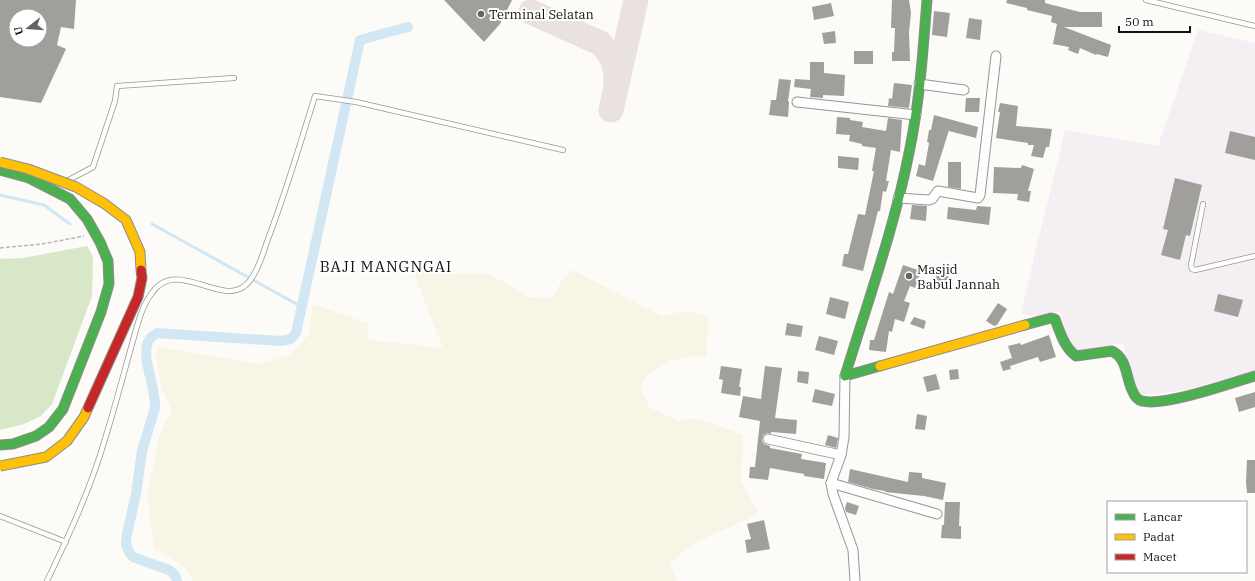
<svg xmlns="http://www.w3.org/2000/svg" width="1255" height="581" font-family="'IBM Plex Serif',serif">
	<rect width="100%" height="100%" fill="#fcfbf7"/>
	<polygon fill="#f4eff2" points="1198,30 1255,43 1255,370 1190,389 1158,394 1139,395 1123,343 1077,353 1070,346 1059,311 1036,318 1021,312 1065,130 1158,146"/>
	<polygon fill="#f7f5e5" points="412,268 437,274 490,274 528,297 552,298 561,282 572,270 662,316 684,311 709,316 706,356 687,357 670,361 650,373 640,386 649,407 678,421 697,418 743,435 741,481 758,512 743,521 709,536 689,547 670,563 676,581 192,581 192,577 181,564 154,549 147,495 160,433 172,411 162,389 156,354 160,347 259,364 290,355 309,334 313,304 369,324 368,340 443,348"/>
	<polygon fill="#d7e7c8" points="87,246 93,257 92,296 52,404 41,416 24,424 0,430 0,259 23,258"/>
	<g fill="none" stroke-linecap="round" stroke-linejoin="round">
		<g stroke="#d1e7f3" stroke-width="3">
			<polyline points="0,195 44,205 70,224"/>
			<polyline points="152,224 302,307"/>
		</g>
		<path stroke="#d1e7f3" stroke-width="10" d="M177,581L175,575L169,570L133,557L129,552L126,544L127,534L136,494L142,451L155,408C156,388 143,363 147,345C148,339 152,336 157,333L281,341L291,339L296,333L360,40L408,27"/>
		<g stroke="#eae2df" stroke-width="25">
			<path d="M531,12L600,43C613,56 617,67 616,86"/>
			<polyline points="611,110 636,0"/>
		</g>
	</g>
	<g fill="#a09f9c" fill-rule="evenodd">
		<path d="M0,0H76L74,29L61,27L57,45L66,49L41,103L0,97ZM16,16H40V40H16Z"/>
		<polygon points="444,0 512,0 500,24 484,42"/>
		<polygon points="892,0 909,0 911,13 909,32 910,61 892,61 892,52 894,52 895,28 891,28"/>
		<polygon points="1007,0 1045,0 1045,3 1080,12 1102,12 1102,27 1064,27 1111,45 1108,57 1097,54 1096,55 1080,48 1078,54 1068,50 1069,47 1053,44 1057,24 1051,22 1052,16 1027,10 1027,8 1006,3"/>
		<polygon points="831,3 834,16 814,20 812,7"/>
		<polygon points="934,11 950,13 947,37 932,35"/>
		<polygon points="969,18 982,20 980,40 966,38"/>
		<polygon points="835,31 836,43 824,44 822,33"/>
		<rect x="854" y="51" width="19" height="13"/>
		<polygon points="810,62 824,62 824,73 845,75 844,96 823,95 823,98 810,97 811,89 794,87 795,79 810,80"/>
		<polygon points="779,79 791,80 788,101 789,102 788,117 769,115 771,100 776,100"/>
		<polygon points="894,83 912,85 909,108 888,106 889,98 892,99"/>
		<polygon points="966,98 980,98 979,112 965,112"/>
		<polygon points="1000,103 1018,106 1016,126 1052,129 1049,147 1046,147 1043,158 1031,156 1034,145 1028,145 1028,143 996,138 1000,112 998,112"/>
		<polygon points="934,115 978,127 976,138 949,131 949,130 933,181 916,176 919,164 925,166 929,143 927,142 929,130 931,130"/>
		<polygon points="837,117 850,118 850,120 863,122 862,127 886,131 888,118 902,120 900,152 891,150 886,181 889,181 886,192 883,191 880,211 878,211 863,271 842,266 844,254 848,254 858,214 865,215 874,171 872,171 876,148 862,146 862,144 849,141 850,135 836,134"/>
		<polygon points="1230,131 1255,137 1255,160 1225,153"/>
		<polygon points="838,156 859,158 858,170 838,168"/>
		<polygon points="948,162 961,162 961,189 948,187"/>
		<polygon points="1022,165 1034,169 1028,191 1031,191 1029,202 1017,200 1018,194 993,193 994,167 1021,168"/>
		<polygon points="1175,178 1202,185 1190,236 1186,235 1180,260 1161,255 1168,230 1163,229"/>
		<polygon points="912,205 927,206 926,221 910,219"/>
		<polygon points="977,206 991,207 989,225 947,219 948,207 976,210"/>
		<polygon points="903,265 921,271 915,288 910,286 904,301 910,303 904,322 895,319 892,332 889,331 886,352 869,350 870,340 874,340 889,292 893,294"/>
		<polygon points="939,272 951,278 945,288 933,281"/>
		<polygon points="1218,294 1243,300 1238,317 1214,311"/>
		<polygon points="830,297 849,302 845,319 826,314"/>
		<polygon points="998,303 1007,309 997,325 994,326 986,321"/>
		<polygon points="914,317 926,321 924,329 910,324"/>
		<polygon points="787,323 803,326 801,337 785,335"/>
		<polygon points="1049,335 1056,357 1040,362 1038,357 1010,366 1011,369 1003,371 1000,362 1012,358 1008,346 1020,343 1021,345"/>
		<polygon points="819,336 838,341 834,355 815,350"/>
		<polygon points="721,366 742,369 739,387 741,387 740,396 721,393 723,380 719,379"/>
		<polygon points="765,366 782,368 775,418 797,420 796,434 771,432 771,434 767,433 763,435 762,441 764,444 770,446 770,448 802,454 801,459 826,463 824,479 804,476 804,474 770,468 768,480 749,478 750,467 755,467 760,421 739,417 743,396 761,399"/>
		<polygon points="958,369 959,379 950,380 949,370"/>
		<polygon points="798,371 809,372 808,384 797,382"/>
		<polygon points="936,374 940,389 927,392 923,377"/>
		<polygon points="815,389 835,394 832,406 812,402"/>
		<polygon points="1255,392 1255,407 1239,412 1235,398"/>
		<polygon points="917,414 927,416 925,430 915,429"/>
		<polygon points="828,435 838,438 836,448 825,445"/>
		<polygon points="1247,460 1255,460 1255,493 1247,493 1246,482"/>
		<polygon points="850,469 908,482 909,472 922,473 922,478 946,483 943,500 924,496 885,492 885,491 873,489 848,482"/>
		<polygon points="847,502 859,506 856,515 846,512 845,508"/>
		<polygon points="945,502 960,502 959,526 961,526 961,539 941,538 942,525 944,525"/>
		<polygon points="764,520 770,549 747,553 745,540 751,539 747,524"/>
	</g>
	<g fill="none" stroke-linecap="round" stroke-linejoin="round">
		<defs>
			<g id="lane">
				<polyline points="1146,0 1255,26"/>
				<polyline points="67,181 93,167 115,101 117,86 234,78"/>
				<polyline points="1203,204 1191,265 1192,269 1195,270 1255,256"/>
				<polyline points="0,516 66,542"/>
				<path d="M47,581C69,535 91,488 105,439C115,407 123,376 132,344C137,327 141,307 152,293C175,258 219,304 243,287C256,279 263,253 268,239C286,192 300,144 315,96L356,102L563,150"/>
			</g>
			<g id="street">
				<polyline points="919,84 964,90"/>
				<polyline points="797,102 916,115"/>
				<polyline points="898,198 929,200 932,199 938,191 978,198 980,195 996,56"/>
				<polyline points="845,376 844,437 841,455 831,483 833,494 853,550 855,581"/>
				<polyline points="768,439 841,455"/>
				<polyline points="831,483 937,514"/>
			</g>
			<g id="fast">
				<polyline points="0,170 29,178 70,199 87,219 100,242 108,261 109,284 101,312 63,409 49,427 36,436 13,444 0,445"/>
				<path d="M1025,325L1051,318L1055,319C1060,332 1064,347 1076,356L1112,351C1127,358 1126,377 1132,390C1134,395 1137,400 1142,401C1164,407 1231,383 1255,376"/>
				<path d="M880,366L845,376C868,301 895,226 910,148C920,99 923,50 927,0"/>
			</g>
			<polyline id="slow" points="880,366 1025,325"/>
		</defs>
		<use href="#lane" stroke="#979695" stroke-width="6"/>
		<use href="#street" stroke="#979695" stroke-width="11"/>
		<use href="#fast" stroke="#8d8d8b" stroke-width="11"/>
		<use href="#slow" stroke="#8d8d8b" stroke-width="11"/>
		<polyline stroke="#b9b9b8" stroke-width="1.5" stroke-dasharray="4 2" stroke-linecap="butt" points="0,248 42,244 84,236"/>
		<use href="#lane" stroke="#fffefe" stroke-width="4.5"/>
		<use href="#street" stroke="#fffefe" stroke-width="9"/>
		<use href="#fast" stroke="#4caf50" stroke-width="9"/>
		<use href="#slow" stroke="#ffc107" stroke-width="9"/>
		<defs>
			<g id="slow-bridge">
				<polyline points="0,162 28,169 76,187 105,204 126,220 140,252 141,270"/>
				<polyline points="0,466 46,457 67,441 84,417 88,408"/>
			</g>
			<polyline id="jam-bridge" points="88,408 138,297 142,278 141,270"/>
		</defs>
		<use href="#slow-bridge" stroke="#8d8d8b" stroke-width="11" stroke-linecap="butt"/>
		<use href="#jam-bridge" stroke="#8d8d8b" stroke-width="11" stroke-linecap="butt"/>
		<use href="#slow-bridge" stroke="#ffc107" stroke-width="9"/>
		<use href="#jam-bridge" stroke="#c62828" stroke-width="9"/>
	</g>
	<g fill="#636362" stroke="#fff" stroke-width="1.5">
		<circle cx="481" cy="14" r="4"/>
		<circle cx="909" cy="276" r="4"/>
	</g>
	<g text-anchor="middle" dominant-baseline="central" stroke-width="4" stroke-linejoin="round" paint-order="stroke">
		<g font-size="13" fill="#111" stroke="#fff" text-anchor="start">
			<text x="489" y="14">Terminal Selatan</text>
			<text x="917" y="269">Masjid<tspan x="917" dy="15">Babul Jannah</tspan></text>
		</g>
		<g font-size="15" letter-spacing="1" fill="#111" stroke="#fff">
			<text x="386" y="266">BAJI MANGNGAI</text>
		</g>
	</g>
	<rect x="1107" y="501" width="140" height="72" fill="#ffffff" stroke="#a0a0a0"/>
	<rect x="1115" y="514" width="20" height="6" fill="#4caf50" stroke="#a0a0a0"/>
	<text x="1143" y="521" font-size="12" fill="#111111">Lancar</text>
	<rect x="1115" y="534" width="20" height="6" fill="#ffc107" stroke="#a0a0a0"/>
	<text x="1143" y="541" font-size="12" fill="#111111">Padat</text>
	<rect x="1115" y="554" width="20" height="6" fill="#c62828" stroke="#a0a0a0"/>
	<text x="1143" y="561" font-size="12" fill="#111111">Macet</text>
	<g transform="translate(28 28) rotate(253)"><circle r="19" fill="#ffffff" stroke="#a0a0a0"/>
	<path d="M0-3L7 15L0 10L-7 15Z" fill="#636362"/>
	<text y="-6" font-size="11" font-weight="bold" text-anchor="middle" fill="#111111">U</text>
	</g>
	<path d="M1119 26v6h71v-6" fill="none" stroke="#111111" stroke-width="2"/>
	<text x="1125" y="26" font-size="12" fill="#111111" stroke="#ffffff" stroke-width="3" paint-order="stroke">50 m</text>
</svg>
